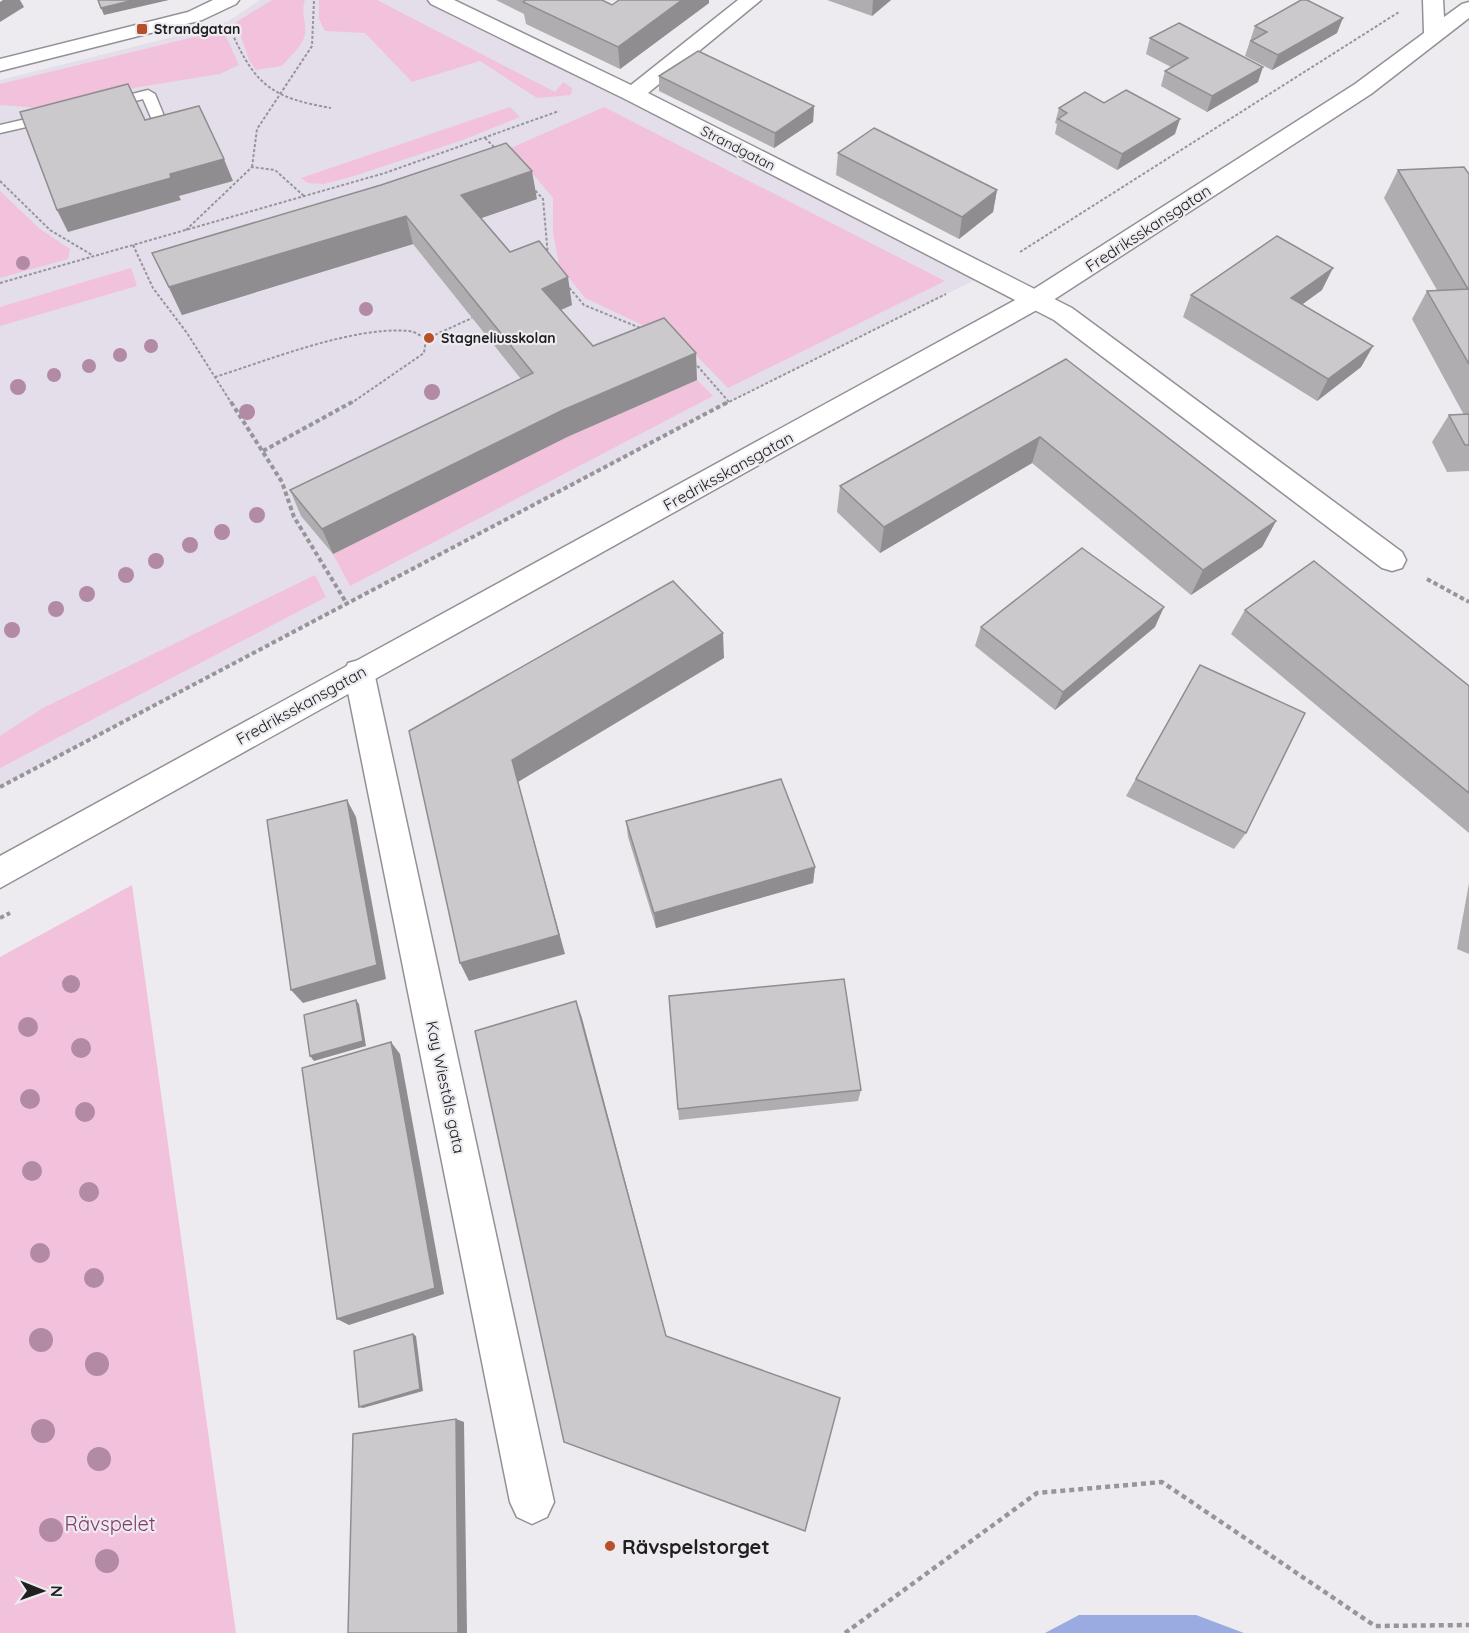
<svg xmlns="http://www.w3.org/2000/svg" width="1469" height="1633" font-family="Quicksand,sans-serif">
	<rect width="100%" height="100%" fill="#edebf0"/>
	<polygon fill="#e4deea" points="260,0 438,0 985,275 729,402 0,787 0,80 205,29 227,22"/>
	<g fill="#f2c1db">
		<path d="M272,0H305C300,15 307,21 305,34C303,46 289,57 282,66L256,70L249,60L236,22Z"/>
		<polygon points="319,0 377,0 555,92 563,82 572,88 571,95 537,98 480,61 412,82 365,33 325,31 319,19"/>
		<polygon points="223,30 239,65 220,74 139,87 53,109 0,105 0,84"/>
		<polygon points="510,107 520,117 463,140 354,176 324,184 308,183 301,178"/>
		<polygon points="604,107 945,281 728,388 687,346 585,298 559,265 553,232 553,198 511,148"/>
		<polygon points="0,191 40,229 70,249 68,259 0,278"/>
		<polygon points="131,268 137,286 0,326 0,307"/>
		<polygon points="697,380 713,396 350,586 333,554 567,437"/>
		<polygon points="315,575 326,597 0,768 0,736 43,708"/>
		<polygon points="132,885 236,1633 0,1633 0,957"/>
	</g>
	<polygon fill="#9aabe1" points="1079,1615 1196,1615 1244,1633 1045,1633"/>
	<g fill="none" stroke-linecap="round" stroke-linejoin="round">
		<defs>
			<g id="service">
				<polygon points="148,90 155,94 171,133 169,136 159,136 143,99 109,108 102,104 104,101"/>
				<polygon points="52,113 59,117 57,120 0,133 0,125"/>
			</g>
			<g id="minor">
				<polygon points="213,0 239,0 236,4 202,20 0,71 0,59 188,12"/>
				<polygon points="428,0 454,0 631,85 738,0 761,0 648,93 1072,308 1402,552 1406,560 1402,568 1392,571 1382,568 1054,320 625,99 431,4"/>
				<polygon points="359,660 370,663 374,672 554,1502 547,1517 532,1524 517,1517 510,1502 344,672 348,663"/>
			</g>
			<polygon id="secondary" points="1423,0 1443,0 1444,17 1462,4 1469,2 1469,18 1371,94 1044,306 0,888 0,856 1026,294 1355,84 1424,33"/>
		</defs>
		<use href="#service" stroke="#939195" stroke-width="3"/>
		<use href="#minor" stroke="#939195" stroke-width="3"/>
		<use href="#secondary" stroke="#939195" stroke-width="3"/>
		<g stroke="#969598" stroke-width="2" stroke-dasharray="3 2" stroke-linecap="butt">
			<path d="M232,33C256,87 274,98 331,108"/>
			<polyline points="485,138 496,149"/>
			<polyline points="252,167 257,129 312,46 314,0"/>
			<polyline points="0,181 50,230 92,255"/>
			<polyline points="532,187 543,199 548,256"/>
			<polyline points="186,230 252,167 275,170 304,196"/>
			<polyline points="133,245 153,288 187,333 232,404"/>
			<polyline points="1020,252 1399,12"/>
			<polyline points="0,283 385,173 559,111"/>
			<polyline points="566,284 584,305 643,329"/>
			<polyline points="426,339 472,318"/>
			<polyline points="694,362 729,402"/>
			<path d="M215,377C269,360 353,326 409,331C416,332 421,336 426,339L424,353L350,404"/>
			<polyline points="725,404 946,294"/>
		</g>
		<g stroke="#969598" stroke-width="4" stroke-dasharray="4.5 3" stroke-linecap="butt">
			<polyline points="231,402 282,482 294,517 347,604"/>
			<polyline points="263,451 352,402"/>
			<polyline points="1427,579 1469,602"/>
			<polyline points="0,787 728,402"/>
			<polyline points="0,918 10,913"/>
		</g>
		<polyline stroke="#969598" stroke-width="4.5" stroke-dasharray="5 4" stroke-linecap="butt" points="845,1633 1037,1493 1162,1482 1375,1626 1469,1625"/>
		<use href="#service" fill="#fff" fill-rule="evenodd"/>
		<use href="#minor" fill="#fff" fill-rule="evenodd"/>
		<use href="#secondary" fill="#fff" fill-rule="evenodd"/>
	</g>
	<g fill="#b28aa4">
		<circle cx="23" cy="263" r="7"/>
		<circle cx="366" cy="309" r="7"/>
		<circle cx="151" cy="346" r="7"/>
		<circle cx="120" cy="355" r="7"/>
		<circle cx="89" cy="366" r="7"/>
		<circle cx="54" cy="375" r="7"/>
		<circle cx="18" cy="387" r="8"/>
		<circle cx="432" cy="392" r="8"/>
		<circle cx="247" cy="412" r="8"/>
		<circle cx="257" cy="515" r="8"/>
		<circle cx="222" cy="532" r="8"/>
		<circle cx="190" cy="545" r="8"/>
		<circle cx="156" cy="561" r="8"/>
		<circle cx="126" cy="575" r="8"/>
		<circle cx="87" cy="594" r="8"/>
		<circle cx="56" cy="609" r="8"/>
		<circle cx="12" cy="630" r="8"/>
		<circle cx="71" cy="984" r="9"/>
		<circle cx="28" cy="1027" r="10"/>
		<circle cx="81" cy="1048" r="10"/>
		<circle cx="30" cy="1099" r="10"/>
		<circle cx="85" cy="1112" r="10"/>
		<circle cx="32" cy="1171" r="10"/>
		<circle cx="89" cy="1192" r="10"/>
		<circle cx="40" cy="1253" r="10"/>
		<circle cx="94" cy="1278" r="10"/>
		<circle cx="41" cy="1340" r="12"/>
		<circle cx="97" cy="1364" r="12"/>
		<circle cx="43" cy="1431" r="12"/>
		<circle cx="99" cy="1459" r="12"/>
		<circle cx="51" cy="1530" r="12"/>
		<circle cx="107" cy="1561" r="12"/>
	</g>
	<g fill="#afadaf">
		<polygon points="496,0 602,0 612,5 619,0 709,0 709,3 620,69 526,24 524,14"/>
		<polygon points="827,0 891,0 872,16"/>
		<polygon points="1255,26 1337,33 1272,70 1245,56"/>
		<polygon points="1150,38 1258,82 1207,112 1161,86 1165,71 1171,67 1146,54"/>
		<polygon points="659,76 814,106 813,122 774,148 659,91"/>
		<polygon points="1104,103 1175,134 1117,170 1055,134 1057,124 1055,123 1059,108"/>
		<polygon points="838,153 997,190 993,212 959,239 836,175"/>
		<polygon points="1398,170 1469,174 1469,471 1447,472 1432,442 1449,415 1464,415 1412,319 1427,291 1437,290 1384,198"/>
		<polygon points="381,185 537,199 481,218 510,252 572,305 561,310 593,346 697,380 567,437 333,554 301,516 290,490 521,379 413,244 182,315 152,253"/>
		<polygon points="1322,290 1302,304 1373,346 1361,367 1317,401 1183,317 1191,295"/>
		<polygon points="1066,359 1276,521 1262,547 1191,595 1032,463 880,553 837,512 840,486"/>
		<polygon points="1245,610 1469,686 1469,833 1231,634"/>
		<polygon points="981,627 1155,627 1055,710 975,646"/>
		<polygon points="1200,665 1246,833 1234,849 1126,796"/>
		<polygon points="626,821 815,867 813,883 656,928 628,837"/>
		<polygon points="1469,883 1469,954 1457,949"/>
		<polygon points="861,1090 858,1101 679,1120 678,1109"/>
	</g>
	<g fill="#8f8d8f">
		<polygon points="3,0 20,0 24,7 0,22 0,2"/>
		<polygon points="134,0 169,0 104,15 101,8"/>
		<polygon points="682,0 709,0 709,3 620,69 618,47"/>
		<polygon points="873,0 891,0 872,16"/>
		<polygon points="1343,18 1337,33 1272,70 1278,55"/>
		<polygon points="1263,67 1258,82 1207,112 1212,96"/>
		<polygon points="814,106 813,122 774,148 775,133"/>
		<polygon points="1180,119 1175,134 1117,170 1122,154"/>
		<polygon points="224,159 233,181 179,196 181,200 68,232 57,210 170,174"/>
		<polygon points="532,171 537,199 467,223 461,195"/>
		<polygon points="997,190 993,212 959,239 962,217"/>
		<polygon points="406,216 413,244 182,315 169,287"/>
		<polygon points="1333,268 1322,290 1281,320 1291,298"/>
		<polygon points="568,277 572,305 546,316 542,289"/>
		<polygon points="1373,346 1361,367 1317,401 1328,379"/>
		<polygon points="696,353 697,380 567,437 333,554 322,529 563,410"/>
		<polygon points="1040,437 1032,463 880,553 884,527"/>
		<polygon points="1276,521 1262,547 1191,595 1203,570"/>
		<polygon points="1164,607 1155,627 1055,710 1063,692"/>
		<polygon points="723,633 724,658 518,782 565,954 469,981 460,963 512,760"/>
		<polygon points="347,800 356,817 386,979 303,1003 291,990"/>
		<polygon points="815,867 813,883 656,928 654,913"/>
		<polygon points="356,1000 359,1004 366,1046 314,1061 310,1056"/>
		<polygon points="576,1001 582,1018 668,1343 666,1336"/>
		<polygon points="391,1042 400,1054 444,1294 349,1325 337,1319"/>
		<polygon points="413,1334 416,1336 423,1391 363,1408 359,1407"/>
		<polygon points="456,1419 464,1422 467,1633 458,1633"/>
	</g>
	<g fill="#ccc9cc" stroke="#8f8d8f" stroke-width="1.5">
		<polygon points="98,0 134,0 101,8"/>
		<polygon points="526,0 602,0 612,5 619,0 682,0 618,47 523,2"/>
		<polygon points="1301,0 1307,0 1343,18 1278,55 1251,41 1267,32 1255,26"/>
		<polygon points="1179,23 1263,67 1212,96 1165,71 1188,58 1150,38"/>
		<polygon points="698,51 814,106 775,133 659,76"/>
		<polygon points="128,84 145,120 199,106 224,159 170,174 171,178 57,210 20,112"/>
		<polygon points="1126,90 1180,119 1122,154 1058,119 1067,113 1059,108 1085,92 1104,103"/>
		<polygon points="874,128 997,190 962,217 838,153"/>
		<polygon points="506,143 532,171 461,195 510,252 539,241 568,277 542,289 593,346 664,318 696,353 563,410 322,529 290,490 533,373 406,216 169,287 152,253 381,185"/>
		<polygon points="1464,167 1469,174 1469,364 1427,291 1468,289 1398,170"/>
		<polygon points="1277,236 1333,268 1291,298 1373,346 1328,379 1191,295"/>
		<polygon points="1066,359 1276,521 1203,570 1040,437 884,527 840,486"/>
		<polygon points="1469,414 1469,445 1465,445 1449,415"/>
		<polygon points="1082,548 1164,607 1063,692 981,627"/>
		<polygon points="1314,561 1469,686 1469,793 1245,610"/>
		<polygon points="673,581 723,633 512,760 559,935 460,963 409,731"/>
		<polygon points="1200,665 1305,713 1246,833 1136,779"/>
		<polygon points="781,779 815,867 654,913 626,821"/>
		<polygon points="347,800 377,965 291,990 267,820"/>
		<polygon points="844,979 861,1090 678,1109 669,996"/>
		<polygon points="356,1000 363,1041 310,1056 304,1015"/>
		<polygon points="576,1001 666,1336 840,1398 805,1531 564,1442 475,1031"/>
		<polygon points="391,1042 435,1288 337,1319 302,1068"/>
		<polygon points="413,1334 420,1389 359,1407 354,1351"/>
		<polygon points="456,1419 458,1633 348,1633 353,1434"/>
	</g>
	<g fill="#b75028" stroke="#edebf0" stroke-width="2">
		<rect x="136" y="23" width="12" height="12" rx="3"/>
		<circle cx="429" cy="338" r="6"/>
		<circle cx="610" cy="1546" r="6"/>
	</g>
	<g text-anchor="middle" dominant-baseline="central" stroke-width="4.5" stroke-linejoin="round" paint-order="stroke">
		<g font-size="14" font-weight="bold" fill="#202021" stroke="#edebf0" text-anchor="start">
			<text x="154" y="29">Strandgatan</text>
			<text x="441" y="338">Stagneliusskolan</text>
		</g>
		<g font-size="14" fill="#202021" stroke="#edebf0">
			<text transform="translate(738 148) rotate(27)">Strandgatan</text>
		</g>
		<g font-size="16" fill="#202021" stroke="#edebf0">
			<text transform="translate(1148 228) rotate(-33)">Fredriksskansgatan</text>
			<text transform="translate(728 471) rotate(-29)">Fredriksskansgatan</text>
			<text transform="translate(301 705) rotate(-29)">Fredriksskansgatan</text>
			<text transform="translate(446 1087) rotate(78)">Kay Wieståls gata</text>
		</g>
		<g font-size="20" fill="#823b66" stroke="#edebf0">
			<text x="110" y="1523">Rävspelet</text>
		</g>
		<g font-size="20" font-weight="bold" fill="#202021" stroke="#edebf0" text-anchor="start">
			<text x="622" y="1546">Rävspelstorget</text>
		</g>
	</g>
	<g transform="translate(42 1591) rotate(91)" stroke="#edebf0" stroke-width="4.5" paint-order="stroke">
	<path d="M0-4.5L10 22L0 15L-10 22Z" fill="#202021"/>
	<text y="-9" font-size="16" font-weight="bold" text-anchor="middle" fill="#202021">N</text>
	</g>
</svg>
